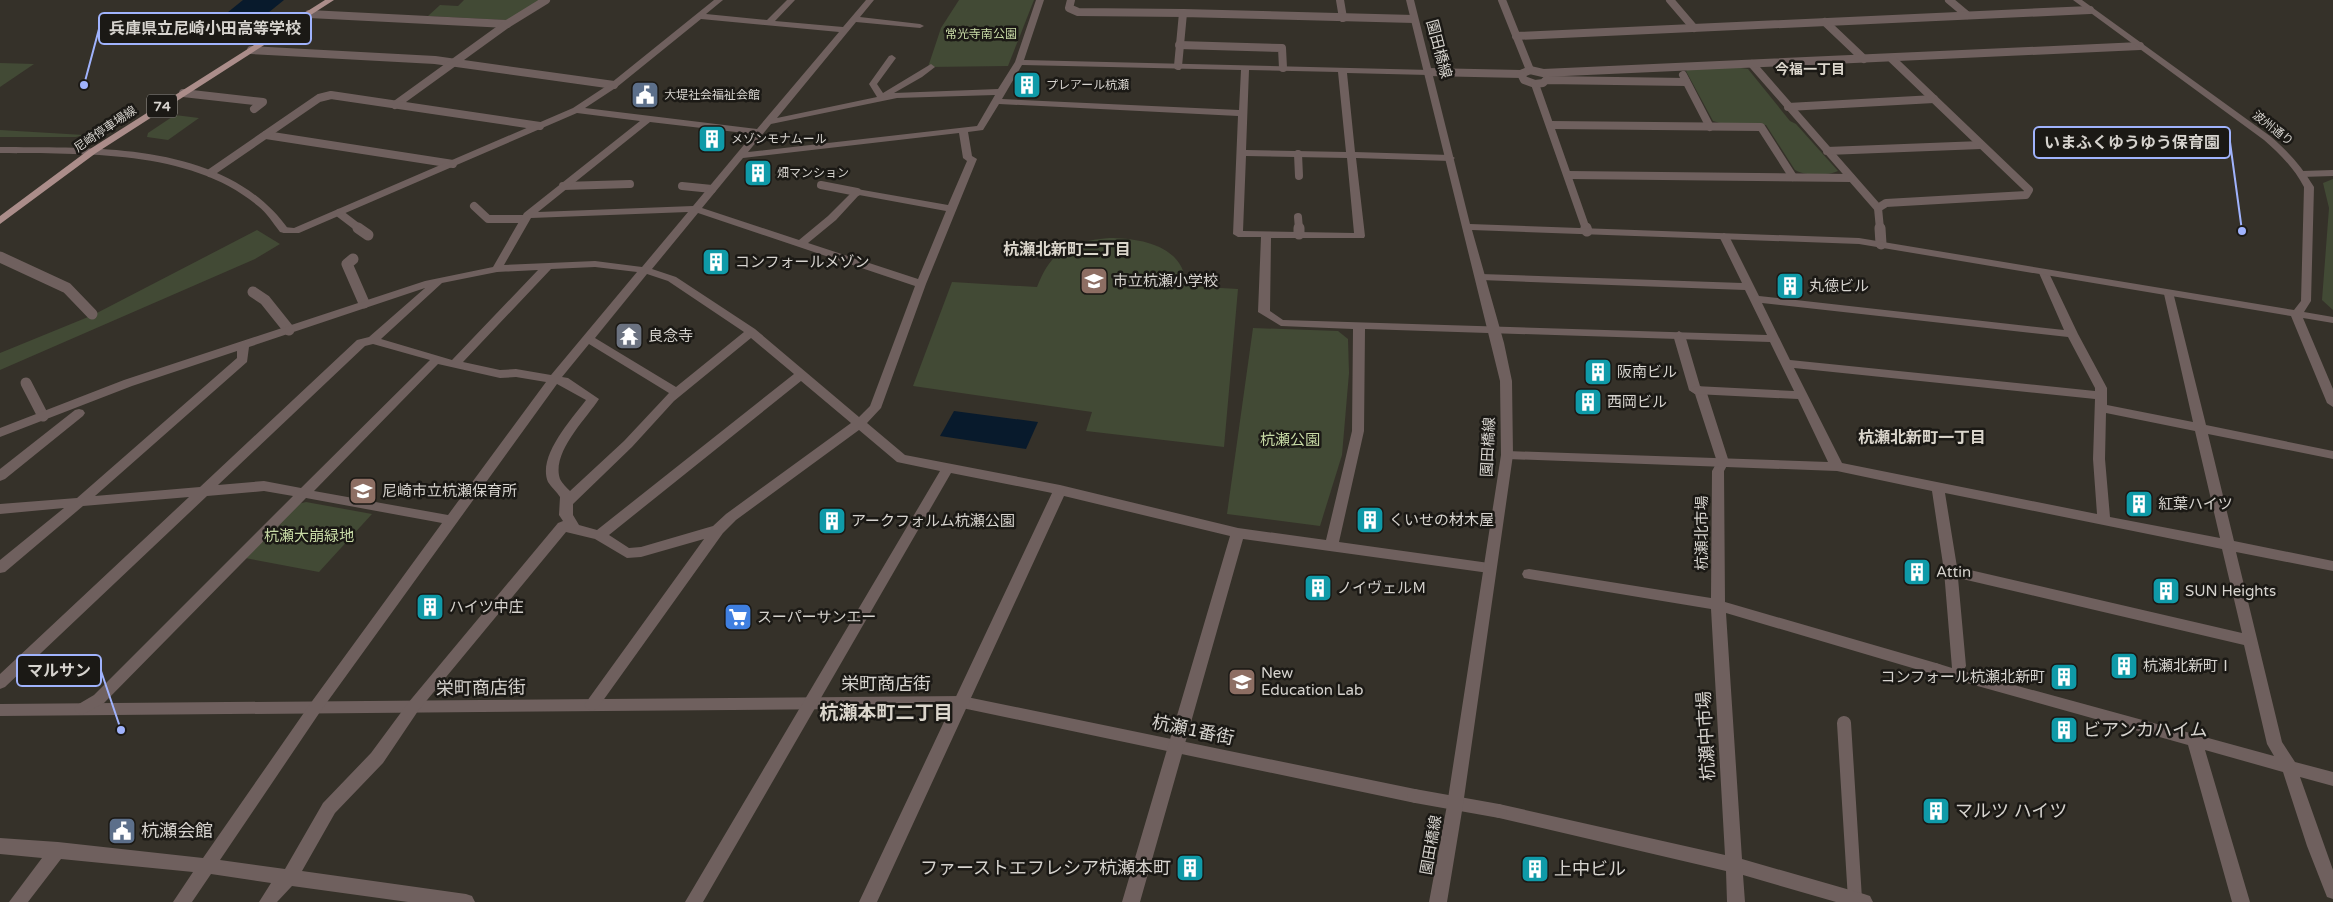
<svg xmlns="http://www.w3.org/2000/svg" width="2333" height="902" font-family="'Varela Round','Noto Sans JP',sans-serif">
	<rect width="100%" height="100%" fill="#353129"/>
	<g fill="#424a35">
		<polygon points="464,0 539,0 512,19 506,20 428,16 440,5 458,6"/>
		<polygon points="959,0 1034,0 1008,66 928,67 941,28"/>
		<polygon points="0,63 34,64 0,87"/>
		<path d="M1734,67L1748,69L1790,121L1796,124L1838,171C1828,176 1804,176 1795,170L1766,125L1723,124L1713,121L1686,71L1688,69Z"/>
		<polygon points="175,115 199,118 168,140 147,137 148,133"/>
		<polygon points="0,130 84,135 76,137 0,137"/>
		<polygon points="2333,179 2333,310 2322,300 2329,208 2323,183"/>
		<polygon points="257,230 280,244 255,259 0,370 0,353 93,315"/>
		<path d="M1109,238C1141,238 1185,246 1186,286L1238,289L1224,447L1086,431L1092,412L913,386L952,282L1037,287C1052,249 1069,242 1109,238Z"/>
		<polygon points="1253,328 1338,331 1348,339 1349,373 1342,455 1320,526 1227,514"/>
		<polygon points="306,502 372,514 319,572 245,558 298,504"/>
	</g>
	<g fill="#081a2c">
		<polygon points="243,0 284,0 258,21 217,21"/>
		<polygon points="954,411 1038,422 1026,449 940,436"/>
	</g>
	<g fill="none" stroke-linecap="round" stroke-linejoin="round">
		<g stroke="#6f605e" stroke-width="8">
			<polyline points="1071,0 1069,8 1078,12 1183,13"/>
			<polyline points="1340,0 1343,18"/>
			<polyline points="1502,0 1530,70"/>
			<polyline points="1670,0 1694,28"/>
			<polyline points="1949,0 1967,15"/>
			<polyline points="309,14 507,24"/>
			<polyline points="1825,22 1864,59"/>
			<polyline points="1516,36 2090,10"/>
			<polyline points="1179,45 1282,48 1283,68"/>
			<polyline points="251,50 435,60 614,85"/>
			<polyline points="1752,64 1878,208"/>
			<polyline points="1178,66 1183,13 1414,19"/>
			<polyline points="1428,72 1521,74 1530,70 1543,73 2140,46"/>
			<polyline points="1521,74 1524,80 1535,84 1586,229"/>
			<polyline points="1683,75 1710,127"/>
			<polyline points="1535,84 1543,83 1546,80 1686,82"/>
			<polyline points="183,93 263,102 254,109"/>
			<polyline points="395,105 507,24 546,0"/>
			<polyline points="1788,107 1934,99"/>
			<polyline points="1550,125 1761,127 1793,177"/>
			<polyline points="266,135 453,164"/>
			<polyline points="1827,151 1981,145"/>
			<polyline points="1298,154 1299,176"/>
			<polyline points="210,173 319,98 331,95 540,126"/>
			<polyline points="1568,175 1851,178"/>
			<polyline points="821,185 857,192"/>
			<polyline points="563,186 630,184"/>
			<polyline points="682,186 712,189"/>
			<polyline points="474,206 488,219 525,219"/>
			<polyline points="339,213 360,229"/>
			<polyline points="1298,217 1299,229"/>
			<polyline points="1880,229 1878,208 1886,203 2026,195 2029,190 1892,59"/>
		</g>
		<g stroke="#6f605e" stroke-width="11">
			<polyline points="358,228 368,235"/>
			<polyline points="1299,228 1299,234"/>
			<polyline points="1586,228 1587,231"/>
			<polyline points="1880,228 1881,244"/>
			<polyline points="0,257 67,288 92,314"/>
			<polyline points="353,259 347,264 364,303"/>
			<polyline points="253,292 265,300 289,330"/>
			<polyline points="26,383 43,416"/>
		</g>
		<polyline stroke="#6f605e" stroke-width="14" points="1844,723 1855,899"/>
		<g fill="#6f605e" fill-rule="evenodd">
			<polygon points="1679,331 1685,335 1700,386 1706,390 1729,462 1724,471 1725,602 1936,663 1941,665 1943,669 1941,673 1936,675 1726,613 1742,859 1864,894 1870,896 1873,902 1836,902 1743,875 1745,902 1727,902 1726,871 1499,818 1493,816 1491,811 1493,806 1499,804 1725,855 1711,609 1529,579 1524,578 1522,574 1524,570 1529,569 1711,598 1712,471 1717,462 1695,394 1689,390 1673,335"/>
			<polygon points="962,696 1415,789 1421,791 1423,796 1421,801 1415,803 962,708 0,716 0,704"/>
		</g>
		<g fill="#6f605e" fill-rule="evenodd">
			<path d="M714,0H723L706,14L767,20L787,0H795L775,21L843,27L866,0H874L860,17L920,24L924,26L920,28L856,22L777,118L877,97L869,84L889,56L892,55L896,58L877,84L883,93L931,64L935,67L922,77L894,93L998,89L1015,62L1036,0H1044L1024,60L1431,70V74L1428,75L1347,73L1355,152L1450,155L1455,158L1450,161L1356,158L1365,236L1364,238H1271L1270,311L1283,320L1767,335L1745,290L1481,280L1476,277L1481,274L1742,283L1719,236L1724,233L1729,236L1759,296L2064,330L2039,273L2044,270L2048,271L2078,334L2107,388V405L2193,422L2164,294L2165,292H2173L2206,425L2333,451V459L2208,434L2234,541L2333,561V571L2236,552L2282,742L2295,762L2333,772V786L2300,777L2333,870V899L2327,897L2307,846L2283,772L2205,750L2250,902H2232L2188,745L1931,673L1929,669L1931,665L1936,663L1952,668L1944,571L1932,491L1837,471L1507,459L1501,455L1507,451L1828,462L1798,399L1695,394L1689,390L1695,386L1794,391L1770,342L1365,329L1364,431L1339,542L1489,563L1494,564L1496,568L1494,572L1489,573L1243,539L1140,902H1122L1230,536L1064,496L877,902H859L1052,493L951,473L703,902H685L940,471L897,462L859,430L736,520L723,533L597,709L592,711L587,709L584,705L587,701L704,539L641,557L627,558L595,539L566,532L418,711L383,763L335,813L302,871L466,894L472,896L475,902H408L292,886L277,902H259L271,883L211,874L192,902H173L193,872L61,859L28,902H9L42,858L0,854V838L58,842L203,858L310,704L442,523L306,498L104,703L82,715L77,713L74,709L77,705L94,695L293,496L264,491L207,496L5,687L0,689V674L189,497L83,506L5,572L0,573V560L64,508L0,514V504L77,498L237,358V351L132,386L0,437V428L124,380L425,281L493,267L524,213L640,121L577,113L299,233H284L279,230L284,227L294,228L573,108L611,83ZM701,19L839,32L757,129L585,108L617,87ZM1022,65L1241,70L1239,110L1002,99ZM1249,70L1338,72L1346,152L1246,150ZM995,95L977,126L748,152L771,124L897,98ZM999,104L1238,116L1233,234L1238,237H1261L1258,312L1281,326L1353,329L1352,431L1326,540L1238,528L1060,485L905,455L867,423L881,408L926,284L977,159L972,156L968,132L983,130ZM650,122L753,134L693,206L538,212ZM959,133L963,158L967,161L948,205L857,189L854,190L828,216L799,240L702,208L743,158ZM1246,156L1347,158L1354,233L1243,231ZM859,195L946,211L918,279L808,243L836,220ZM688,212L642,267L595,261L504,265L531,218ZM698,213L915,286L870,406L859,417L755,329L676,277L652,269ZM595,267L637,272L551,375L516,369L500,370L463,362L551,269ZM538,270L452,360L381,339L442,283L497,272ZM647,274L668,281L744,332L676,387L595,338ZM425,288L369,337L357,340L200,487L95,496L247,362L249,347ZM1762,303L2068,337L2095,388V391L1790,360ZM751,338L794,374L597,530L579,525L573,515V504L632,447L674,401ZM373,344L430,360L301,488L264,481L218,485L365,346ZM589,344L669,393L624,441L570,491C567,488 562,483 560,479C551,453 586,419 599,399L568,378L562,377ZM438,364L500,378L516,377L546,382L448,515L314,491ZM1794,368L2095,399L2093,459L2097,514L1842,463ZM801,381L851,423L726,514L713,526L641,547L629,548L609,535ZM557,384L586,400C572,419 537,456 548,482C551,487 557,492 560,497L559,515L563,521L558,523L408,703L371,753L323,803L285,869L220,860L320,712ZM2106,413L2195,431L2220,538L2110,517L2105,459ZM1945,493L2222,549L2242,633L1957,567ZM1958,578L2244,645L2267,744L2274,756L1963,671L1966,666Z"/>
			<polygon points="2333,170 2333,176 2302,177 2297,174 2302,171"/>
			<polygon points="79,409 83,410 85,413 83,416 5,479 0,481 0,469 75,410"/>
			<polygon points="1415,789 1499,804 1505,806 1507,811 1505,816 1499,818 1415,803 1409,801 1407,796 1409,791"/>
		</g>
		<g fill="#6f605e" fill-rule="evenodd">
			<path d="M1406,0H1414L1470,224L1859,238L2294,310L2301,301L2304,187C2294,168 2280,154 2264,140L2073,0H2082L2270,136C2288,151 2302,167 2314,187L2311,301L2304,312L2333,317V323L2303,318L2333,389V407L2327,403L2291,316L1859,244L1472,230L1504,343L1512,381L1513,455L1463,805L1447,902H1429L1447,805L1501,455L1500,381Z"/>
			<path d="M0,147C98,148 226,141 289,230L284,233L280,232C273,223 267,213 258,206C191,149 83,154 0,153Z"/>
		</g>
		<polygon fill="#ab8d8a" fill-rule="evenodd" points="325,0 334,0 96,153 0,224 0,216 90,149"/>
	</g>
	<defs>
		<symbol id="building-square" viewBox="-11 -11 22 22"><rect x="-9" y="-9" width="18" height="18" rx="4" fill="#0f9aa8" stroke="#1b1915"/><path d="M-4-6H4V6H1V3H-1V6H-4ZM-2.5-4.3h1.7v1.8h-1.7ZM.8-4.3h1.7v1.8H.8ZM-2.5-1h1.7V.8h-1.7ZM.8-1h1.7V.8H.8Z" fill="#fff"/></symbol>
		<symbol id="civic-square" viewBox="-11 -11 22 22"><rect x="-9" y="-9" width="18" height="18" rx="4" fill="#5c6f8a" stroke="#1b1915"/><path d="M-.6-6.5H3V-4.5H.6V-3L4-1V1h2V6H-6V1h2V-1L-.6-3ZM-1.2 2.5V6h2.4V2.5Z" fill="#fff"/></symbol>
		<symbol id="school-square" viewBox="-11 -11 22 22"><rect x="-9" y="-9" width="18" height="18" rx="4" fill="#8d6e63" stroke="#1b1915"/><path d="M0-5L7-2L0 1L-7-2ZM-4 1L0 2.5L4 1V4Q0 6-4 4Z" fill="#fff"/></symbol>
		<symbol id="temple-square" viewBox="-11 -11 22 22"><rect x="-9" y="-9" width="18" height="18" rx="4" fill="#6b7280" stroke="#1b1915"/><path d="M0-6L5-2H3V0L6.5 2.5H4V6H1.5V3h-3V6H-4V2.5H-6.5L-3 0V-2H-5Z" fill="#fff"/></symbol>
		<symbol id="supermarket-square" viewBox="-11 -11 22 22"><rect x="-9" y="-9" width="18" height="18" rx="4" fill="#3f7fe0" stroke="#1b1915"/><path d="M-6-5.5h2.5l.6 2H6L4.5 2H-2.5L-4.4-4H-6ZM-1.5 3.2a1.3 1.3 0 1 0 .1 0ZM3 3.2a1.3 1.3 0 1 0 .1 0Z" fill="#fff"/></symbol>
	</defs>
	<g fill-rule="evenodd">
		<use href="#building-square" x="1011" y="69" width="32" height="32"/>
		<use href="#civic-square" x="629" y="79" width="32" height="32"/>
		<use href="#building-square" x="696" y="123" width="32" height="32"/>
		<use href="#building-square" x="742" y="157" width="32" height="32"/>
		<use href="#building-square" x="700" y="246" width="32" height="32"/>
		<use href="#school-square" x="1078" y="265" width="32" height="32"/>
		<use href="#building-square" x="1774" y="270" width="32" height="32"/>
		<use href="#temple-square" x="613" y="320" width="32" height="32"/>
		<use href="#building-square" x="1582" y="356" width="32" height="32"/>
		<use href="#building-square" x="1572" y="386" width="32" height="32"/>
		<use href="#school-square" x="347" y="475" width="32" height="32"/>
		<use href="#building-square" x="2123" y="488" width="32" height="32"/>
		<use href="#building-square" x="1354" y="504" width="32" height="32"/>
		<use href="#building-square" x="816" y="505" width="32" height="32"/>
		<use href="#building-square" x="1901" y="556" width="32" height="32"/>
		<use href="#building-square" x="1302" y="572" width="32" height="32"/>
		<use href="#building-square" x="2150" y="575" width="32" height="32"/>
		<use href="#building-square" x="414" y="591" width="32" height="32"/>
		<use href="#supermarket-square" x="722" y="601" width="32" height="32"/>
		<use href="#building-square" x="2108" y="650" width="32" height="32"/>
		<use href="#building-square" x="2048" y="661" width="32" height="32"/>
		<use href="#school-square" x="1226" y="666" width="32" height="32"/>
		<use href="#building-square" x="2048" y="714" width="32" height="32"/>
		<use href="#building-square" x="1920" y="795" width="32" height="32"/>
		<use href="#civic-square" x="106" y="815" width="32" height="32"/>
		<use href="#building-square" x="1174" y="852" width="32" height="32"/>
		<use href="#building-square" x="1519" y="853" width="32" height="32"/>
	</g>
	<g text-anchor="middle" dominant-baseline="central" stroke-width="5" stroke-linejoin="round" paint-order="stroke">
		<g font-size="12" fill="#c8dba6" stroke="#1b1915">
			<text x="981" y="34">常光寺南公園</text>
		</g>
		<g font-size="12" fill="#d6d3ce" stroke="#1b1915" text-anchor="start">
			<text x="1046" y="85">プレアール杭瀬</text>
			<text x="664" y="95">大堤社会福祉会館</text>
			<text x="731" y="139">メゾンモナムール</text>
			<text x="777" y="173">畑マンション</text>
		</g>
		<g font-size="12" fill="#d6d3ce" stroke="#1b1915">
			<text transform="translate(2273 128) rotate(38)">波州通り</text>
			<text transform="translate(105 129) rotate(-34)">尼崎停車場線</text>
		</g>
		<g font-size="14" font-weight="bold" fill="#dbd6cc" stroke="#1b1915">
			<text x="1810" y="69">今福一丁目</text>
		</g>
		<rect fill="#1b1915" stroke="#9e9b96" stroke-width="1" x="147" y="94.5" width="30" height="23" rx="4"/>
		<g font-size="14" font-weight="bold" fill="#d6d3ce">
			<text x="162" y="106">74</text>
		</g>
		<g font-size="15" fill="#d6d3ce" stroke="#1b1915">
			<text transform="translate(1439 49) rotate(75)">園田橋線</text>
			<text transform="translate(1488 447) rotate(-87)">園田橋線</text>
			<text transform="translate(1702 533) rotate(-90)">杭瀬北市場</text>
			<text transform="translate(1431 845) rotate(-80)">園田橋線</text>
		</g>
		<g font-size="15" fill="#d6d3ce" stroke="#1b1915" text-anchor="start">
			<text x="735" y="262">コンフォールメゾン</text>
			<text x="1113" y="281">市立杭瀬小学校</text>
			<text x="1809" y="286">丸徳ビル</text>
			<text x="648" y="336">良念寺</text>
			<text x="1617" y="372">阪南ビル</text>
			<text x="1607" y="402">西岡ビル</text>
			<text x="382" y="491">尼崎市立杭瀬保育所</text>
			<text x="2158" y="504">紅葉ハイツ</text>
			<text x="1389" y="520">くいせの材木屋</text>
			<text x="851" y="521">アークフォルム杭瀬公園</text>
			<text x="1936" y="572">Attin</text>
			<text x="1337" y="588">ノイヴェルＭ</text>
			<text x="2185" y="591">SUN Heights</text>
			<text x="449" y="607">ハイツ中庄</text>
			<text x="757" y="617">スーパーサンエー</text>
			<text x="2143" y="666">杭瀬北新町Ⅰ</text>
			<text x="1261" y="673">New<tspan x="1261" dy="17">Education Lab</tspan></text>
			<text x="2045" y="677" text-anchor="end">コンフォール杭瀬北新町</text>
		</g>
		<g font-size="15" fill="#c8dba6" stroke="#1b1915">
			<text x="1290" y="440">杭瀬公園</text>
			<text x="309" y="536">杭瀬大崩緑地</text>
		</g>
		<g font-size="16" font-weight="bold" fill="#dbd6cc" stroke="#1b1915">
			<text x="1067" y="250">杭瀬北新町二丁目</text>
			<text x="1922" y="438">杭瀬北新町一丁目</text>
		</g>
		<g font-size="18" fill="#d6d3ce" stroke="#1b1915">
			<text x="886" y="684">栄町商店街</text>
			<text transform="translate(481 688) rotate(-1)">栄町商店街</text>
			<text transform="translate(1193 730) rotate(12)">杭瀬1番街</text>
			<text transform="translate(1706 736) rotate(-93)">杭瀬中市場</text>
		</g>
		<g font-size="18" fill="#d6d3ce" stroke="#1b1915" text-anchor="start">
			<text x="2083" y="730">ビアンカハイム</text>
			<text x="1955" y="811">マルツ ハイツ</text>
			<text x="141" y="831">杭瀬会館</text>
			<text x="1171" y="868" text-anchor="end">ファーストエフレシア杭瀬本町</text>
			<text x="1554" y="869">上中ビル</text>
		</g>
		<g font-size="19" font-weight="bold" fill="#dbd6cc" stroke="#1b1915">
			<text x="886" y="713">杭瀬本町二丁目</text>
		</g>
	</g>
	<path fill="none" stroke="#a0b3fd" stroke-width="2" d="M84 85L99 29M2242 231L2230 142M121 730L101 671"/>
	<g fill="#a0b3fd" stroke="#1b1915" stroke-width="2">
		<circle cx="84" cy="85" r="5"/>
		<circle cx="2242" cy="231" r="5"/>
		<circle cx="121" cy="730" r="5"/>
	</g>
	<g fill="#1b1915" stroke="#a0b3fd" stroke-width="2">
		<rect x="99" y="13" width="212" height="31" rx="5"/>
		<rect x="2034" y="127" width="196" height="31" rx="5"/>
		<rect x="17" y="655" width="84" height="31" rx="5"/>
	</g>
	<g font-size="16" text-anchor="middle" font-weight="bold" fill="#d6d3ce">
		<text x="205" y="34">兵庫県立尼崎小田高等学校</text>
		<text x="2132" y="148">いまふくゆうゆう保育園</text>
		<text x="59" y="676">マルサン</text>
	</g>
</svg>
